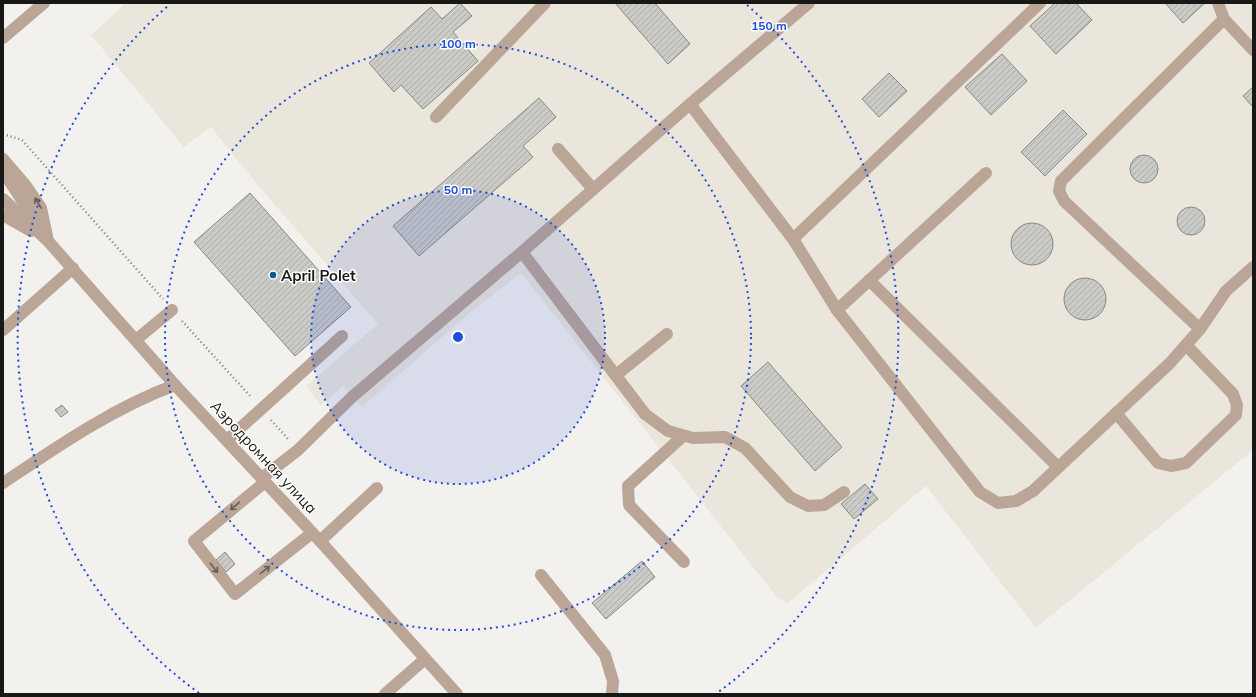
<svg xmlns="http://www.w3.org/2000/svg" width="1256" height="697" font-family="Mulish,sans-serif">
	<defs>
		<pattern id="building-hatch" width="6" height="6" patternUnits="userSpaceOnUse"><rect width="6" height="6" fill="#cacbc7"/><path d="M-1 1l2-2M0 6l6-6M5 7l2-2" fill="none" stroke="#adaeaa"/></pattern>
	</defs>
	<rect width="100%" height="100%" fill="#f3f1ed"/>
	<polygon fill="#ebe6db" points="126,3 1253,3 1253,450 1036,628 926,486 787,604 776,596 521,273 472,311 362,407 343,386 321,405 306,386 378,324 256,183 211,127 184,147 91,35"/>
	<g fill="url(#building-hatch)" stroke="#888885">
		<polygon points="460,3 472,16 453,32 478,61 423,109 401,85 394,92 369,63 431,7 442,19"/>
		<polygon points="615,3 655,3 690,44 668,64"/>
		<polygon points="1055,3 1076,3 1092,20 1056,54 1030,26"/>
		<polygon points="1165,3 1205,3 1183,23"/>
		<polygon points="1002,54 1027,81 991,115 965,87"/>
		<polygon points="889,73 907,91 879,117 862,99"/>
		<polygon points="1253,87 1253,107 1243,96"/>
		<polygon points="539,98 556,117 523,146 533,157 419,256 393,226"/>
		<polygon points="1063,110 1087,134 1045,176 1021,152"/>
		<circle cx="1144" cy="169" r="14"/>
		<polygon points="250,193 351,307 295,356 194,242"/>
		<circle cx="1191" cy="221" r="14"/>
		<circle cx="1032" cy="244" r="21"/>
		<circle cx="1085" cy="299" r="21"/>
		<polygon points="768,362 842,447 815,471 741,386"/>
		<polygon points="62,405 68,412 61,417 55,410"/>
		<polygon points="865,484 878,499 854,519 841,504"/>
		<polygon points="225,552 235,564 226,572 216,560"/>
		<polygon points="642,561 655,577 606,619 592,603"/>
	</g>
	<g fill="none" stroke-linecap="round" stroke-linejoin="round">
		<g stroke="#7d7c79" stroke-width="2.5" stroke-dasharray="1 3" stroke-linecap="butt">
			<polyline points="3,134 22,140 163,299"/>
			<polyline points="182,321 251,397"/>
			<polyline points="271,420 288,439"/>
		</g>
		<g stroke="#baa597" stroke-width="12">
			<polyline points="1218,3 1224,19 1253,50"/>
			<polyline points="3,38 44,3"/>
			<polyline points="690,104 793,239 837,310 980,492 998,503 1016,501 1033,491 1170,363 1200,329 1226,291 1253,267"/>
			<polyline points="436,117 545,3"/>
			<polyline points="558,149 593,189"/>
			<polyline points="3,159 26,186 41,208 48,241"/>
			<polyline points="3,171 40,228"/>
			<polyline points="3,199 48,241 175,385 320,541 457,694"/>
			<polyline points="3,215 31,231"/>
			<polyline points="793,239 1040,3"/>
			<polyline points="522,252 645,414 668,431 693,438 725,437 745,448 790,497 808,506 824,505 844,492"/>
			<polyline points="869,280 1058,467"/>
			<polyline points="837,310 986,173"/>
			<polyline points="1200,329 1064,201 1059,191 1061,181 1224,19"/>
			<polyline points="3,330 73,268"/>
			<polyline points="137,339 172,310"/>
			<polyline points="616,375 667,334"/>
			<polyline points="1116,413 1158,463 1171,466 1186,463 1236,415 1237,405 1233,394 1186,345"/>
			<polyline points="683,436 628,486 629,505 684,562"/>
			<polyline points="227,440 342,336"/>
			<polyline points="262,478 298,450 352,397 522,252 690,104 809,3"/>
			<polyline points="265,482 194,541 235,594 312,533"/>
			<path d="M3,483C58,446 113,408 175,385"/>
			<polyline points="320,541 377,488"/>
			<polyline points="541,575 605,655 613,681 612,694"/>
			<polyline points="385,694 425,659"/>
		</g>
	</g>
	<defs><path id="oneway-shaft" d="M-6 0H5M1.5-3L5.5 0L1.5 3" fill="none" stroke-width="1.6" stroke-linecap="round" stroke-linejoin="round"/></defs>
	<g stroke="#695e56">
		<use href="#oneway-shaft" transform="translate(38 203) rotate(-122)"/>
		<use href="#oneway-shaft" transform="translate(235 506) rotate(140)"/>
		<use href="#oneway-shaft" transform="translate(214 568) rotate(52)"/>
		<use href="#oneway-shaft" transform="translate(265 570) rotate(-38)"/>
	</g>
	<circle cx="458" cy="337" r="147" fill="#1d4ed8" fill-opacity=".12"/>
	<g fill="none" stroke="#1d4ed8" stroke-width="2" stroke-dasharray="2 4">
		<circle cx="458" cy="337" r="147"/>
		<circle cx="458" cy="337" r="293"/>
		<path d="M199 693A440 440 0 0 1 169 5M747 5A440 440 0 0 1 717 693"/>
	</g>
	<circle fill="#005f8f" stroke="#fffffe" stroke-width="1.5" cx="273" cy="275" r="4"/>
	<g text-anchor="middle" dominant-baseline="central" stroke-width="3" stroke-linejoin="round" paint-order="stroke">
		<g font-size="15" font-weight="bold" fill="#181816" stroke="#fffffe" text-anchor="start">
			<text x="281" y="275">April Polet</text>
		</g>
		<g font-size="15" fill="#181816" stroke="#fffffe">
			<text transform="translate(264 457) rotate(47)">Аэродромная улица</text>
		</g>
	</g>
	<circle cx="458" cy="337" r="6" fill="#1d4ed8" stroke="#fffffe" stroke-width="2"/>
	<g font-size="12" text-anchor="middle" font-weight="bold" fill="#1d4ed8" stroke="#fffffe" stroke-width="3" stroke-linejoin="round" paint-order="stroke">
		<text x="769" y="30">150 m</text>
		<text x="458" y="48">100 m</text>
		<text x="458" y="194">50 m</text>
	</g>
	<rect width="1256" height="697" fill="none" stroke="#181816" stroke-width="8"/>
</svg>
